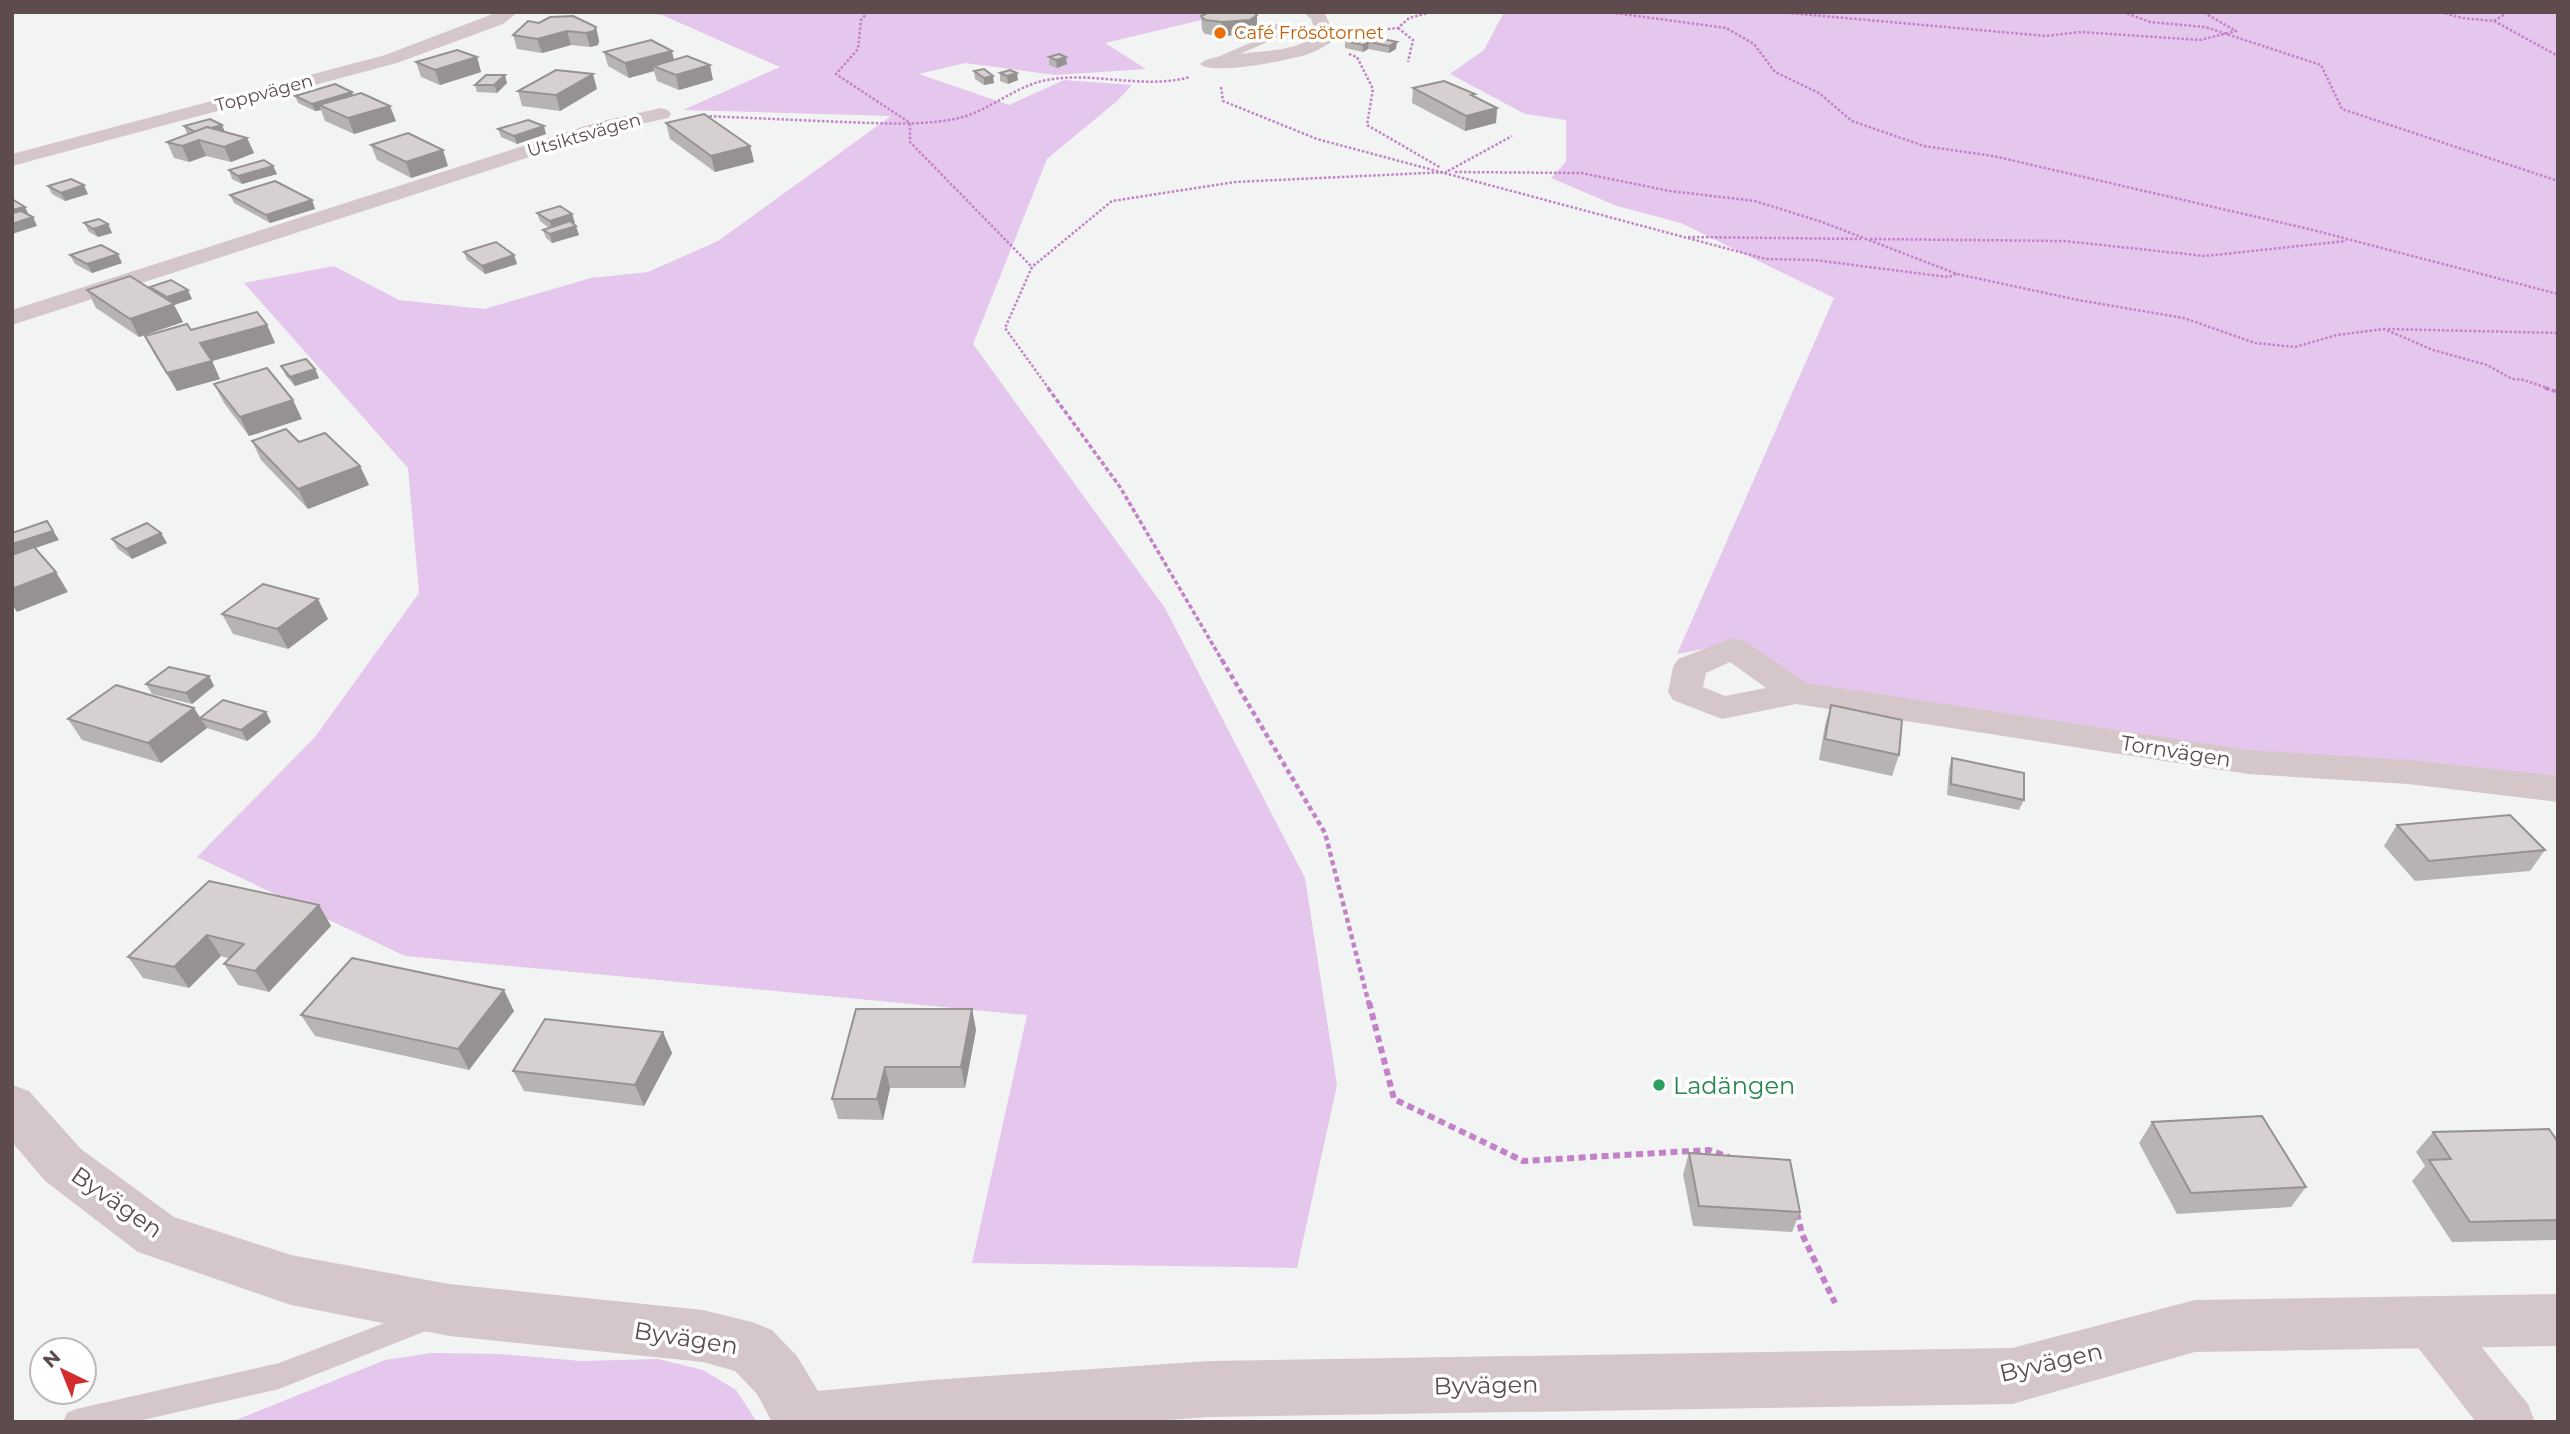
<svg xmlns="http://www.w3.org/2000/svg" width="2570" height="1434" font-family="Montserrat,sans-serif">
	<rect width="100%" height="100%" fill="#f2f4f3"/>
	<g fill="#e5c6ec">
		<polygon points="641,12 1235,12 1105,43 1146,69 1055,75 965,63 919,74 1009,105 1064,80 1132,85 1116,102 1047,159 973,344 1165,608 1305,878 1337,1085 1297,1268 972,1263 1027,1015 405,956 197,857 315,737 419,593 408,468 244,283 334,266 399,300 484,309 591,278 648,272 718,241 891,116 683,110 780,67 662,15"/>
		<polygon points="1504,12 2558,12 2558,782 2248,754 1802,684 1738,643 1677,654 1834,298 1681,223 1617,206 1551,178 1566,162 1566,120 1525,114 1450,74 1484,50"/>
		<polygon points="432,1353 498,1354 581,1361 658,1359 703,1370 736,1390 757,1422 231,1422 385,1360"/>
	</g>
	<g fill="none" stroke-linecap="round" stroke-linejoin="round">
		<g stroke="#c381c7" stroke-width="2.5" stroke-dasharray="2.5 2" stroke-linecap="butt">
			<polyline points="868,12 861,20 858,49 836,74 910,123 910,142 1032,267"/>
			<polyline points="1607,12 1726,28 1754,44 1775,72 1819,93 1852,121 1924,146 1993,156 2309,229 2558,294"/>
			<polyline points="1778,12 2046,36 2081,32 2200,40 2236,31 2203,12"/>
			<polyline points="2123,12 2150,22 2205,27 2321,65 2342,109 2558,181"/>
			<polyline points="2426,12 2430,12"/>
			<polyline points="2441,12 2462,18 2494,21 2508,12"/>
			<polyline points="2494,21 2558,56"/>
			<polyline points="1398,28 1413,40 1408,62"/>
			<polyline points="1352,33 1398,28 1409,18 1432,12"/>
			<polyline points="1349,54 1357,57 1373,89 1367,125 1441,168"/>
			<polyline points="1221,87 1223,101 1317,139 1766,259 1814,260 1948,277 1957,274"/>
			<path d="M705,116C751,118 797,120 843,122C880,123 918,126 955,119C989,112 1014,86 1047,80C1095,71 1142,90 1190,77"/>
			<polyline points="1448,171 1512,136"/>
			<polyline points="1455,172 1581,173 1670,191 1755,201 1822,222 1957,274 2078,300 2184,318 2255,343 2295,347 2337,335 2384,329 2433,350 2487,365 2512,379 2524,380 2550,389"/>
			<polyline points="1688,237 1861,239"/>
			<polyline points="1870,239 2064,241 2205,256 2346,241"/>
			<polyline points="2388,329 2558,333"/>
			<polyline points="1049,389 1005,328 1032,267 1112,201 1235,182 1447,172"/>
		</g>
		<g stroke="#c381c7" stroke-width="3.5" stroke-dasharray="4.5 2.5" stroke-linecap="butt">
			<polyline points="1048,388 1120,487 1223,662"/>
			<polyline points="2545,388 2558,392"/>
		</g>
		<polyline stroke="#c381c7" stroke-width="4.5" stroke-dasharray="5 3.5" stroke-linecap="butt" points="1222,660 1325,833 1369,1004"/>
		<g stroke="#c381c7" stroke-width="6" stroke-dasharray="7 4.5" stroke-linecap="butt">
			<polyline points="1369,1002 1394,1099 1523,1161 1709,1150 1729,1157"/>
			<polyline points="1797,1213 1802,1234 1835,1303"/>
		</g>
		<g fill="#d5c7c9" fill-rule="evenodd">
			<polygon points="1262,24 1287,24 1291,27 1286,34 1212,66 1206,66 1206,62 1280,30 1259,29 1258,27"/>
			<polygon points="427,1307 436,1311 440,1319 436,1327 279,1389 134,1422 63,1422 67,1413 76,1409 279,1363"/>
		</g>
		<g fill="#d5c7c9" fill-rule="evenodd">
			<polygon points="498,12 518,12 503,24 397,63 12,166 12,154 385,55"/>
			<path d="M1303,12H1324L1336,37L1333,41C1325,46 1317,51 1308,54C1291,60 1210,76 1200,64C1209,53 1268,53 1287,48C1298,46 1308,41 1317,35L1311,19Z"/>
			<polygon points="661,108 668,110 671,114 668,118 610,131 12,325 12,310 598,122"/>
			<path d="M1733,638L1745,641L1806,683L2248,750L2408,760L2558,776V802L2408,784L2248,774L1796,704L1722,719L1673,700L1668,692L1673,667L1678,659ZM1730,662L1766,688L1725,696L1703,687L1706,673Z"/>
			<polygon points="2430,1299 2448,1306 2528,1404 2535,1422 2476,1422 2412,1340 2405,1323 2412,1306"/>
		</g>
		<polygon fill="#d5c7c9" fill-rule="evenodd" points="12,1085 29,1091 81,1149 174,1217 291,1255 449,1284 703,1310 752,1322 772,1330 797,1356 818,1391 931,1380 1209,1361 2012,1348 2195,1300 2558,1294 2558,1346 2195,1352 2012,1404 1209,1417 1140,1422 772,1422 757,1394 735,1371 703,1362 449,1336 291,1305 138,1252 45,1181 12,1142"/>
	</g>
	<g fill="#b8b3b3">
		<polygon points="1201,16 1257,30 1250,34 1222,36 1205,34 1202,30"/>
		<polygon points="596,27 599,41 598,45 590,47 571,45 542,53 517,49 513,35"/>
		<polygon points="1358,34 1396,49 1389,53 1368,49 1363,52 1345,48 1345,41"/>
		<polygon points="604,52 674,60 713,80 679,90 657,81 654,71 629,78 608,66"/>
		<polygon points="477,57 481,72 440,85 421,77 416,62"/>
		<polygon points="1049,57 1067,64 1057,68 1049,65"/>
		<polygon points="974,71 994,83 984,85 975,79"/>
		<polygon points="1000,73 1018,80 1008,84 1000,81"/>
		<polygon points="507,83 497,93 477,92 475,85"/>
		<polygon points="1413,88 1475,94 1475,97 1497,108 1496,123 1465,131 1412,103"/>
		<polygon points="597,89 560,111 522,106 518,91"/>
		<polygon points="353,95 396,121 354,134 325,121 321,110 315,111 298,103 295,96"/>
		<polygon points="666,123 750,146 754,162 715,172 670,139"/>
		<polygon points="222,125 225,132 247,138 254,153 231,162 206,156 189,162 174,158 167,142 187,134 184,126"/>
		<polygon points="498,129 546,134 517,144 501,137"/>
		<polygon points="371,145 448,166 411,178 377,160"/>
		<polygon points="273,166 277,174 242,184 232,179 229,170"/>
		<polygon points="48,186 88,194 65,201 52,194"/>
		<polygon points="230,195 312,200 315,209 270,223 234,203"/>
		<polygon points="537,213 572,214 575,223 573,223 579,235 552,243 546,238 543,230 549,228 540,221"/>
		<polygon points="84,223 108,224 112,233 98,237 89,232"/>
		<polygon points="464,252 514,255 517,264 485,274 467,260"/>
		<polygon points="70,255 122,263 92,273 75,264"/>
		<polygon points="150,287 192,299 174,305 183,322 139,337 96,308 87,290 151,289"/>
		<polygon points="267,325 275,343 212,361 220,379 177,391 154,354 145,336 191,330"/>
		<polygon points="281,366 315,369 319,378 295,386 286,376"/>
		<polygon points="214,384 302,419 249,436 224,403"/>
		<polygon points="252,441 299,442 360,466 369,485 308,509 261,460"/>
		<polygon points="161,533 167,543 132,559 118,549 112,539"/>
		<polygon points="222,614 328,619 288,649 233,634"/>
		<polygon points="209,676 214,686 192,704 152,694 146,684"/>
		<polygon points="1831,705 1899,755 1892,776 1819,760 1825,725"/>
		<polygon points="266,712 271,722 247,741 207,728 161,763 82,740 68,719 200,718"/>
		<polygon points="1952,758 2024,800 2019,810 1947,795 1949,769"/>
		<polygon points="2397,825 2545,850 2530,871 2415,881 2384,846"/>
		<polygon points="319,905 331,926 269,992 238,985 224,964 230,959 221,956 189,988 143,978 128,957"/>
		<polygon points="972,1009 976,1030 965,1088 890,1088 883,1120 838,1119 832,1099"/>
		<polygon points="514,1011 469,1070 315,1036 301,1015"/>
		<polygon points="663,1032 672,1053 644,1106 524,1091 513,1071"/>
		<polygon points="2152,1122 2306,1187 2291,1207 2177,1214 2139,1143"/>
		<polygon points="2433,1132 2558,1142 2558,1240 2452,1242 2412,1181 2425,1166 2416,1152"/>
		<polygon points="1689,1153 1800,1212 1792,1232 1693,1226 1683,1174"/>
	</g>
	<g fill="#969292">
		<polygon points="1257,15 1257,30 1250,34 1222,36 1222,22"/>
		<polygon points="596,27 599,41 598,45 590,47 586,33"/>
		<polygon points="567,31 571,45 542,53 537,39"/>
		<polygon points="1369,42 1368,49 1363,52 1363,45"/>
		<polygon points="1397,42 1396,49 1389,53 1389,46"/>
		<polygon points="672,51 675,65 653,66 654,71 629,78 625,63"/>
		<polygon points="477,57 481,72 440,85 435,70"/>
		<polygon points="1066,57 1067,64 1057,68 1056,60"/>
		<polygon points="710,65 713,80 679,90 676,75"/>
		<polygon points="1017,73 1018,80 1008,84 1007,76"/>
		<polygon points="593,74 597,89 560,111 556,95"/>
		<polygon points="505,75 507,83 497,93 494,85"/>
		<polygon points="993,76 994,83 984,85 984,78"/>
		<polygon points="352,92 355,100 319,105 321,110 315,111 312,104"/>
		<polygon points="390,106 396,121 354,134 348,118"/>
		<polygon points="1497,108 1496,123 1465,131 1466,116"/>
		<polygon points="222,125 225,133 196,133"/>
		<polygon points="544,126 546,134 517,144 514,136"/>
		<polygon points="247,138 254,153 231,162 224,147"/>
		<polygon points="199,140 206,156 189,162 182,146"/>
		<polygon points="750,146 754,162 715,172 711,156"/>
		<polygon points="443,150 448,166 411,178 406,162"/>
		<polygon points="273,166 277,174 242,184 238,176"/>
		<polygon points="84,185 88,194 65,201 61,193"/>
		<polygon points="312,200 315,209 270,223 266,215"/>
		<polygon points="25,207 29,215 12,220 12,210"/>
		<polygon points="572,214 575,223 552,230 550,221"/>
		<polygon points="33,217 37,226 12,234 12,224"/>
		<polygon points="108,224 112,233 98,237 93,229"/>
		<polygon points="576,226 579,235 552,243 550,234"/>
		<polygon points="118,254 122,263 92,273 87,264"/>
		<polygon points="514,255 517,264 485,274 482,266"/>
		<polygon points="188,290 192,299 174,305 183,322 139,337 130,319 171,305 167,297"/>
		<polygon points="267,325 275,343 212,361 220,379 177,391 167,373 200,343"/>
		<polygon points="315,369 319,378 295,386 290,377"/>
		<polygon points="293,400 302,419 249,436 240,417"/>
		<polygon points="360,466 369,485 308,509 298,489"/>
		<polygon points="47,521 59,540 12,556 12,544"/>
		<polygon points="161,533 167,543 132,559 126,549"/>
		<polygon points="56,572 68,592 17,612 12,604 12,589"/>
		<polygon points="318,599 328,619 288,649 277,629"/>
		<polygon points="209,676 214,686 192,704 186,693"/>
		<polygon points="194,708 207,728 161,763 148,743"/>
		<polygon points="266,712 271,722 247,741 241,730"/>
		<polygon points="319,905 331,926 269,992 255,971"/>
		<polygon points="207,935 221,956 189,988 174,967"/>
		<polygon points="504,990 514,1011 469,1070 458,1049"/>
		<polygon points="972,1009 976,1030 965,1088 961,1067"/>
		<polygon points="663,1032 672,1053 644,1106 635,1085"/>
		<polygon points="885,1067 890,1088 883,1120 877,1099"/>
	</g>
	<g fill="#d6d0d0" stroke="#969292" stroke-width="2">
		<polygon points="1209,12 1254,12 1257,15 1250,20 1222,22 1205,20 1201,16"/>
		<polygon points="573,16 596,27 594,31 586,33 567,31 537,39 513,35 528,21 539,23 550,17"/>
		<polygon points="1358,34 1397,42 1389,46 1369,42 1363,45 1345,41"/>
		<polygon points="651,40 672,51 625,63 604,52"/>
		<polygon points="457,50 477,57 435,70 416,62"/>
		<polygon points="1059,54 1066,57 1056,60 1049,57"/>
		<polygon points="687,56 710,65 676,75 653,66"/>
		<polygon points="984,69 993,76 984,78 974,71"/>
		<polygon points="556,70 593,74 556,95 518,91"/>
		<polygon points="1010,70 1017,73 1007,76 1000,73"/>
		<polygon points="486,75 505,75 494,85 475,85"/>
		<polygon points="1444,81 1475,94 1471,95 1497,108 1466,116 1413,88"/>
		<polygon points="335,84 352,92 312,104 295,96"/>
		<polygon points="361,93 390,106 348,118 319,105"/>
		<polygon points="704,114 750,146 711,156 666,123"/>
		<polygon points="210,119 222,125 211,128 207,127 195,132 184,126"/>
		<polygon points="528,120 544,126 514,136 498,129"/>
		<polygon points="207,127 247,138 224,147 199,140 182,146 167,142"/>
		<polygon points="408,133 443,150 406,162 371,145"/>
		<polygon points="264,160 273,166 238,176 229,170"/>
		<polygon points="71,179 84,185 61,193 48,186"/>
		<polygon points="275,181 312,200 266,215 230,195"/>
		<polygon points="12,199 25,207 12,210"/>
		<polygon points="560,206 572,214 550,221 537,213"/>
		<polygon points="21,211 33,217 12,224 12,213"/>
		<polygon points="99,219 108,224 93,229 84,223"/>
		<polygon points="570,221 576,226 550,234 543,230"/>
		<polygon points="496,242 514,255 482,266 464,252"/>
		<polygon points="101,245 118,254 87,264 70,255"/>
		<polygon points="130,276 174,304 130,319 87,290"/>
		<polygon points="171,280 188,290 167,297 150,287"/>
		<polygon points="257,312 267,325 200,343 212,361 167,373 145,336 187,324 191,330"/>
		<polygon points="306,359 315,369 290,377 281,366"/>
		<polygon points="267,368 293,400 240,417 214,384"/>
		<polygon points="286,429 299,442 325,433 360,466 298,489 252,441"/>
		<polygon points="47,521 53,531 12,544 12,533"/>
		<polygon points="147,523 161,533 126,549 112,539"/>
		<polygon points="34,547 56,572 12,589 12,555"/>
		<polygon points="263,584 318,599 277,629 222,614"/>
		<polygon points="169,667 209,676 186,693 146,684"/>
		<polygon points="116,685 194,708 148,743 68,719"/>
		<polygon points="223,700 266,712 241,730 200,718"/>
		<polygon points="1831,705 1902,720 1899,755 1825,739"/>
		<polygon points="1952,758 2024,773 2024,800 1951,784"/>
		<polygon points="2510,815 2545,850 2429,861 2397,825"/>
		<polygon points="209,881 319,905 255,971 224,964 244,944 207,935 174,967 128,957"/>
		<polygon points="352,958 504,990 458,1049 301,1015"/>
		<polygon points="856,1009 972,1009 961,1067 885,1067 877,1099 832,1099"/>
		<polygon points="545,1019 663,1032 635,1085 513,1071"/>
		<polygon points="2262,1116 2306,1187 2191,1193 2152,1122"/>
		<polygon points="2549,1129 2558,1142 2558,1220 2470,1222 2429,1160 2451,1159 2433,1132"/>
		<polygon points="1689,1153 1790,1160 1800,1212 1699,1206"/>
	</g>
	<circle fill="#e8710a" stroke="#fff" stroke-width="2.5" cx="1220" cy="33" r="7"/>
	<circle fill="#2e9e5b" stroke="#fff" stroke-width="2.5" cx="1659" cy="1085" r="7"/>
	<g text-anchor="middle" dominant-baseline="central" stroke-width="7" stroke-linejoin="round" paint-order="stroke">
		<g font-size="18" fill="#c56008" stroke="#fff" text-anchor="start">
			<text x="1234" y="33">Café Frösötornet</text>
		</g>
		<g font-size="18" fill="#5e4b4d" stroke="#fff">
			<text transform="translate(264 93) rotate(-15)">Toppvägen</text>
			<text transform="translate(584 135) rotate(-16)">Utsiktsvägen</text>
		</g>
		<g font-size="21" fill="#5e4b4d" stroke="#fff">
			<text transform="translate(2176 751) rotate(9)">Tornvägen</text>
		</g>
		<g font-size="24" fill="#27864d" stroke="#fff" text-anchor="start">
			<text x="1673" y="1085">Ladängen</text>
		</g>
		<g font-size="24" fill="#5e4b4d" stroke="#fff">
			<text transform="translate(117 1202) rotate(35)">Byvägen</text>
			<text transform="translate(686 1338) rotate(9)">Byvägen</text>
			<text transform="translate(2051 1362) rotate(-13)">Byvägen</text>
			<text transform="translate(1486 1385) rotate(-1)">Byvägen</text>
		</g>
	</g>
	<rect width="2570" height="1434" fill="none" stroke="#5e4b4d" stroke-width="28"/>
	<g transform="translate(63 1371) rotate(317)"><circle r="33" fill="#ffffff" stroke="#bfb7b8" stroke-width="2"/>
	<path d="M0-5L12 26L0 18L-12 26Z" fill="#d42c2d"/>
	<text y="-10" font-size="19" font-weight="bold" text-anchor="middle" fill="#5e4b4d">N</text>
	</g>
</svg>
